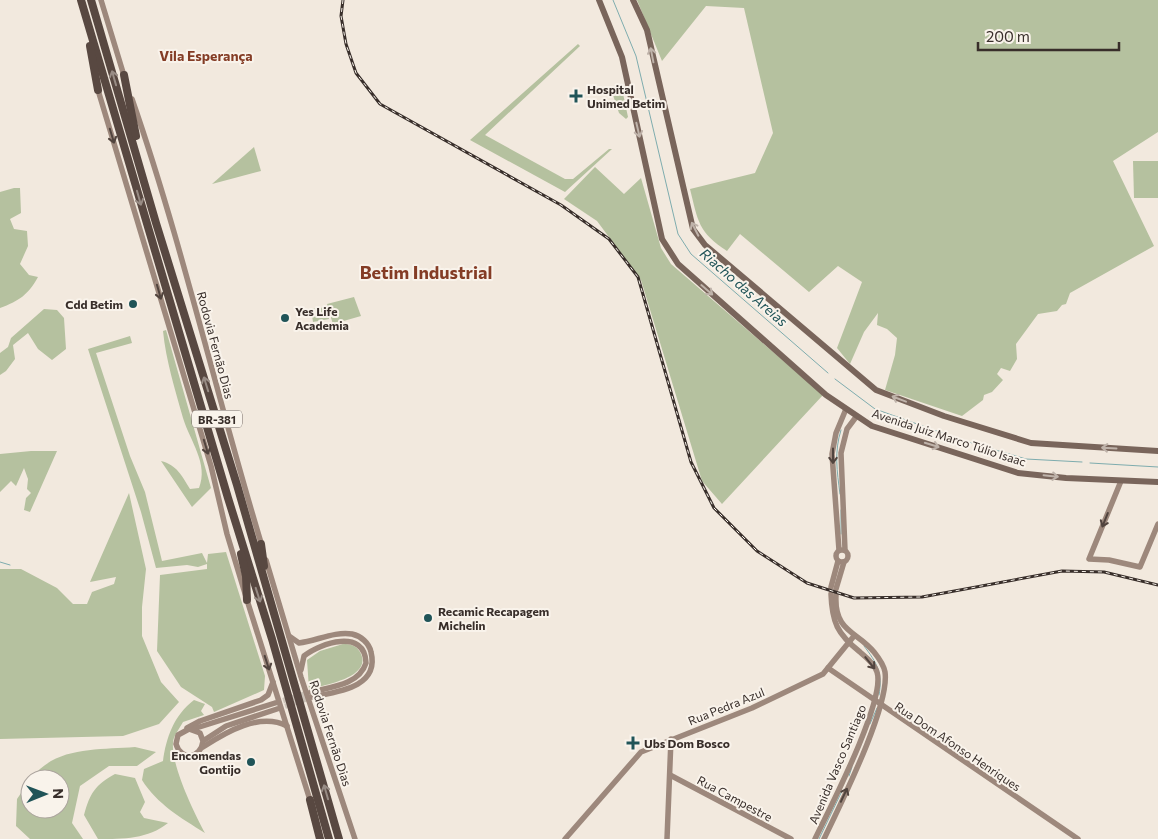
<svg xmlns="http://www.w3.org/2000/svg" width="1158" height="839" font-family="Commissioner,sans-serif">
	<rect width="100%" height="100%" fill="#f2e9de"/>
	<g fill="#b5c19f">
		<path d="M637,0H1158V132L1113,161L1154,246L1070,293L1066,304L1062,305L1057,311L1038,314L1016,344L1017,359L1010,371L1001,368L997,374L1003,380L992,392L984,395L983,400L962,416L885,390L895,355L897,338L887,329L877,325L878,313L864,332L850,364L837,348L862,282L838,266L809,292L740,234L727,251C698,232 698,221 690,189L755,173L773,133L744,8L706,6L662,61Z"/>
		<polygon points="578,44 580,46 485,135 565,179 573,179 609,149 612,149 565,192 470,140"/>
		<polygon points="622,89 628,117 626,119 619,113 612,92"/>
		<polygon points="254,147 261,171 212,184"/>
		<polygon points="1133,161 1158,161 1158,198 1134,198"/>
		<polygon points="595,167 624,194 641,178 661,248 671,264 823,395 722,504 702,481 641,280 597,221 564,199"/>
		<path d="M14,188H20L21,213L10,219L14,229L27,231L28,246L20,264L29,275L38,277C28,295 19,301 0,308V192Z"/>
		<polygon points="354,297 361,316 333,324 328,309 329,319 313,322 311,309 328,307 327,304"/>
		<polygon points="44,309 57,310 64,318 66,349 52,360 38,349 28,333 13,345 15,359 6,371 0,375 0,353 8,347 11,338"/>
		<path d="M166,330L211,488L192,507L161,461C177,465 182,476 190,489L199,488C209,464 190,441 183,418C175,389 166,361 163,331Z"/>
		<polygon points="130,336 132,343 96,353 130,456 145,492 162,561 202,553 207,563 208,554 226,552 265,676 264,690 214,712 212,707 181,687 157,651 160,575 207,569 207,564 198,567 187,565 156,568 141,512 88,349"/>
		<polygon points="31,451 57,451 30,512 24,510 26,498 31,493 27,489 28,479 24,468 16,486 11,481 0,492 0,454"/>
		<polygon points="129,493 146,569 142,607 142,636 161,682 179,702 159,724 123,736 0,739 0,569 21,569 57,588 73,604 87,604 92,592 114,584 116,577 90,582"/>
		<path d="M343,644C350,644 356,645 360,652C374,677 325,685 309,689L307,660L320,651Z"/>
		<path d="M194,700L205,704L201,711L204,715L183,722C180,728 173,736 173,743C171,765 194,813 205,833C181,818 157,804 142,780L144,769L163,761C166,738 174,715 194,700Z"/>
		<path d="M135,747L156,752L137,766H109L80,786L72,823L83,839H30L16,826L17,799L30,780V809H60V779H31C55,746 98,750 135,747Z"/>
		<path d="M115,774L135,778L145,802L140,812L144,818L168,823C148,839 124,839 98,839L84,815C90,793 95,785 115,774Z"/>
	</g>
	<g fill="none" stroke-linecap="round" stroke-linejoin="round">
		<g stroke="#7eacae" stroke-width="1">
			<polyline points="613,0 636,56 678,234 691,254 828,373"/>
			<polyline points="835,379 875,409 962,440 1026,459 1082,462"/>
			<polyline points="1090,463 1158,467"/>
			<path d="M840,494C837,471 834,452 841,430"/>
			<polyline points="841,510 841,534"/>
			<polyline points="0,562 10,565"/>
			<path d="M864,646C877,663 883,673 879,695"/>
			<polyline points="870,724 877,708"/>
			<polyline points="849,776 852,767"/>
			<polyline points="819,839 842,791"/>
		</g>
		<g stroke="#cdc4ba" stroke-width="5.5" stroke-dasharray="5.5 3" stroke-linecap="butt">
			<polyline points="275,703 311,692"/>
			<polyline points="277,709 312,697"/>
		</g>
		<g stroke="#9d887c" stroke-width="5.5">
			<polyline points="101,0 125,79"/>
			<polyline points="98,90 211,466 227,534 247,600 310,800"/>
			<path d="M132,99C183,246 217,398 262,546"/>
			<polyline points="1121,481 1089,559 1109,560 1140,567 1158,524"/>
			<circle cx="842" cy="556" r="6"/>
			<polyline points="839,550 832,454 836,433 846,409"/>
			<polyline points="845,550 841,453 847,429 856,417"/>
			<polyline points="266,560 301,677 355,839"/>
			<polyline points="831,587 838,561"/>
			<polyline points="836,589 844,562"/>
			<path d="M289,636L299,643C316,641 335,631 352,634C361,636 369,643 371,652C380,688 336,692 312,697"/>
			<polyline points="828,668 1078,839"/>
			<path d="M301,670L304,656C320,643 365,628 366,663C359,685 331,687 311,692"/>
			<polyline points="187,728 200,721 261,700 268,695 273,682"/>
			<polyline points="193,729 275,703"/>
			<path d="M203,741L200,733L189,729L178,735L176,744C181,761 201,759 203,741L226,726L277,709"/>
			<path d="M203,747C226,732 260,712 287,726"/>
			<polyline points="670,775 791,839"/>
			<polyline points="565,839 641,752 752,708 823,674 854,636"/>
			<polyline points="667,839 671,739"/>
			<path d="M815,839C829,810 886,700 877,672C875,664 866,657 860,652C837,634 832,622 831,594"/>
			<path d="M824,839C840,805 890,706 885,672C884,666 878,657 874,652C857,631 834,632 836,595"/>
		</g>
		<g stroke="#79655b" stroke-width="6">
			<polyline points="599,0 622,57 662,239 678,264 826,395 872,426 1018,473 1066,478 1158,482"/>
			<polyline points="633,0 647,30 693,229 705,245 876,390 944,416 1031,443 1158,451"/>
		</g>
		<g stroke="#584841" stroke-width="8">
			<polyline points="81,0 228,498 272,639 329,839"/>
			<polyline points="91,0 156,223 237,485 339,839"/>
			<polyline points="90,46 98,90"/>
			<polyline points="124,75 136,136"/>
			<polyline points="261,544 264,566"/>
			<polyline points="241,554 246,576 247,600"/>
			<polyline points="310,800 320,839"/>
		</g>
		<defs>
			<polyline id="rail" points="343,0 341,16 346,44 356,73 380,104 561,205 609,239 638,277 691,462 714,508 757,551 807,583 854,598 922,597 1062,571 1104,572 1158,585"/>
		</defs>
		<use href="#rail" stroke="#382e2a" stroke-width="3"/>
		<use href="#rail" stroke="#f9f3eb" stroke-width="1" stroke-dasharray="4" stroke-linecap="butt"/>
	</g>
	<defs><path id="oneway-shaft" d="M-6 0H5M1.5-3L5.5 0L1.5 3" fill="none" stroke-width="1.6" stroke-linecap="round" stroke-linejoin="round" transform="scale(1.25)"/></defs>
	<g stroke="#bfb3aa">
		<use href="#oneway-shaft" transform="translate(652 55) rotate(-101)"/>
		<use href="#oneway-shaft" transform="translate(638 130) rotate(77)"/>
		<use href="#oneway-shaft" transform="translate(695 229) rotate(-117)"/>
		<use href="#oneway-shaft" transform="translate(707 290) rotate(41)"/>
		<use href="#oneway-shaft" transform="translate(899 399) rotate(-159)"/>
		<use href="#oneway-shaft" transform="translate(932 445) rotate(17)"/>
		<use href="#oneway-shaft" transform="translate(1109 448) rotate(-177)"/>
		<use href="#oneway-shaft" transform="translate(1051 476) rotate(6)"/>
	</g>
	<g stroke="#988c85">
		<use href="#oneway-shaft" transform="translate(114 78) rotate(-106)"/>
		<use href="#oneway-shaft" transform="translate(139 198) rotate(74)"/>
		<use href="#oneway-shaft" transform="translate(206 384) rotate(-107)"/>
		<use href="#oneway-shaft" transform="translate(258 595) rotate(72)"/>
		<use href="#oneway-shaft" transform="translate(326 792) rotate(-106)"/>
	</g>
	<g stroke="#51443e">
		<use href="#oneway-shaft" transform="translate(112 136) rotate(73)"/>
		<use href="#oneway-shaft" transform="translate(159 292) rotate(74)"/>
		<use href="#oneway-shaft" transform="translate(206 447) rotate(73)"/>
		<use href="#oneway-shaft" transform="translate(833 456) rotate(90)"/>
		<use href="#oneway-shaft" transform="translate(1105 520) rotate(112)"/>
		<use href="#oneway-shaft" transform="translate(267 663) rotate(72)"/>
		<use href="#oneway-shaft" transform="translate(870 663) rotate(51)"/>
		<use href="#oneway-shaft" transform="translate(844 795) rotate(-65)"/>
	</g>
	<g fill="#205458" stroke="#f9f3eb" stroke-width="2">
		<path d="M573.5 88.5h5v5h5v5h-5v5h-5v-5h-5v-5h5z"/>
		<circle cx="133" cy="304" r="5"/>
		<circle cx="285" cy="318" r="5"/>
		<circle cx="428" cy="618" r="5"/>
		<path d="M630.5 735.5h5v5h5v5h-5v5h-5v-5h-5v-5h5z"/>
		<circle cx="251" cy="762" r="5"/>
	</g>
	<g text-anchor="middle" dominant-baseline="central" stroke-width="4" stroke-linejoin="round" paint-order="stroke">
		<rect fill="#f9f3eb" stroke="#726964" stroke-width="1" x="192" y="410.5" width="50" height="17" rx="4"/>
		<g font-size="11" font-weight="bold" fill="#382e2a">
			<text x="217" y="419">BR-381</text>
		</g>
		<g font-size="12" font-weight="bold" fill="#382e2a" stroke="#f9f3eb" text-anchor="start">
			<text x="587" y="89">Hospital<tspan x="587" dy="14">Unimed Betim</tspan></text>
			<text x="123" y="304" text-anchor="end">Cdd Betim</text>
			<text x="295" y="311">Yes Life<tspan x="295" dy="14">Academia</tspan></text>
			<text x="438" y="611">Recamic Recapagem<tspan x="438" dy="14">Michelin</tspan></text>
			<text x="644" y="743">Ubs Dom Bosco</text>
			<text x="241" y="755" text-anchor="end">Encomendas<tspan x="241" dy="14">Gontijo</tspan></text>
		</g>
		<g font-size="12" fill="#382e2a" stroke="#f9f3eb">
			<text transform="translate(216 345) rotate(75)">Rodovia Fernão Dias</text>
			<text transform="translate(949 437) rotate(18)">Avenida Juiz Marco Túlio Isaac</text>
			<text transform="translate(726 706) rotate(-22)">Rua Pedra Azul</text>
			<text transform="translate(331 733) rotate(72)">Rodovia Fernão Dias</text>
			<text transform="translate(958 746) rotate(34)">Rua Dom Afonso Henriques</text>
			<text transform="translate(837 764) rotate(-67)">Avenida Vasco Santiago</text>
			<text transform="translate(735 798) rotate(28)">Rua Campestre</text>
		</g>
		<g font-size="14" font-weight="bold" fill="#843c25" stroke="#f9f3eb">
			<text x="206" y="55">Vila Esperança</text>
		</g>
		<g font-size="14" font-style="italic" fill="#205458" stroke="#f9f3eb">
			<text transform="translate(744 287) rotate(41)">Riacho das Areias</text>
		</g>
		<g font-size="18" font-weight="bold" fill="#843c25" stroke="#f9f3eb">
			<text x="426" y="272">Betim Industrial</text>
		</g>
	</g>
	<g transform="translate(45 794) rotate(89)"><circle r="24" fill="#f9f3eb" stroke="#aca49e"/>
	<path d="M0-4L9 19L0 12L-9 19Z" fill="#205458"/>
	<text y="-8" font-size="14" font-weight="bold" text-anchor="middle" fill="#382e2a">N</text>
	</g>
	<path d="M978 42v8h141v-8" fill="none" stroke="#382e2a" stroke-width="2.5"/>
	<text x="986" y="42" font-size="15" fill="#382e2a" stroke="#f9f3eb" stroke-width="4" paint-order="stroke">200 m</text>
</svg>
